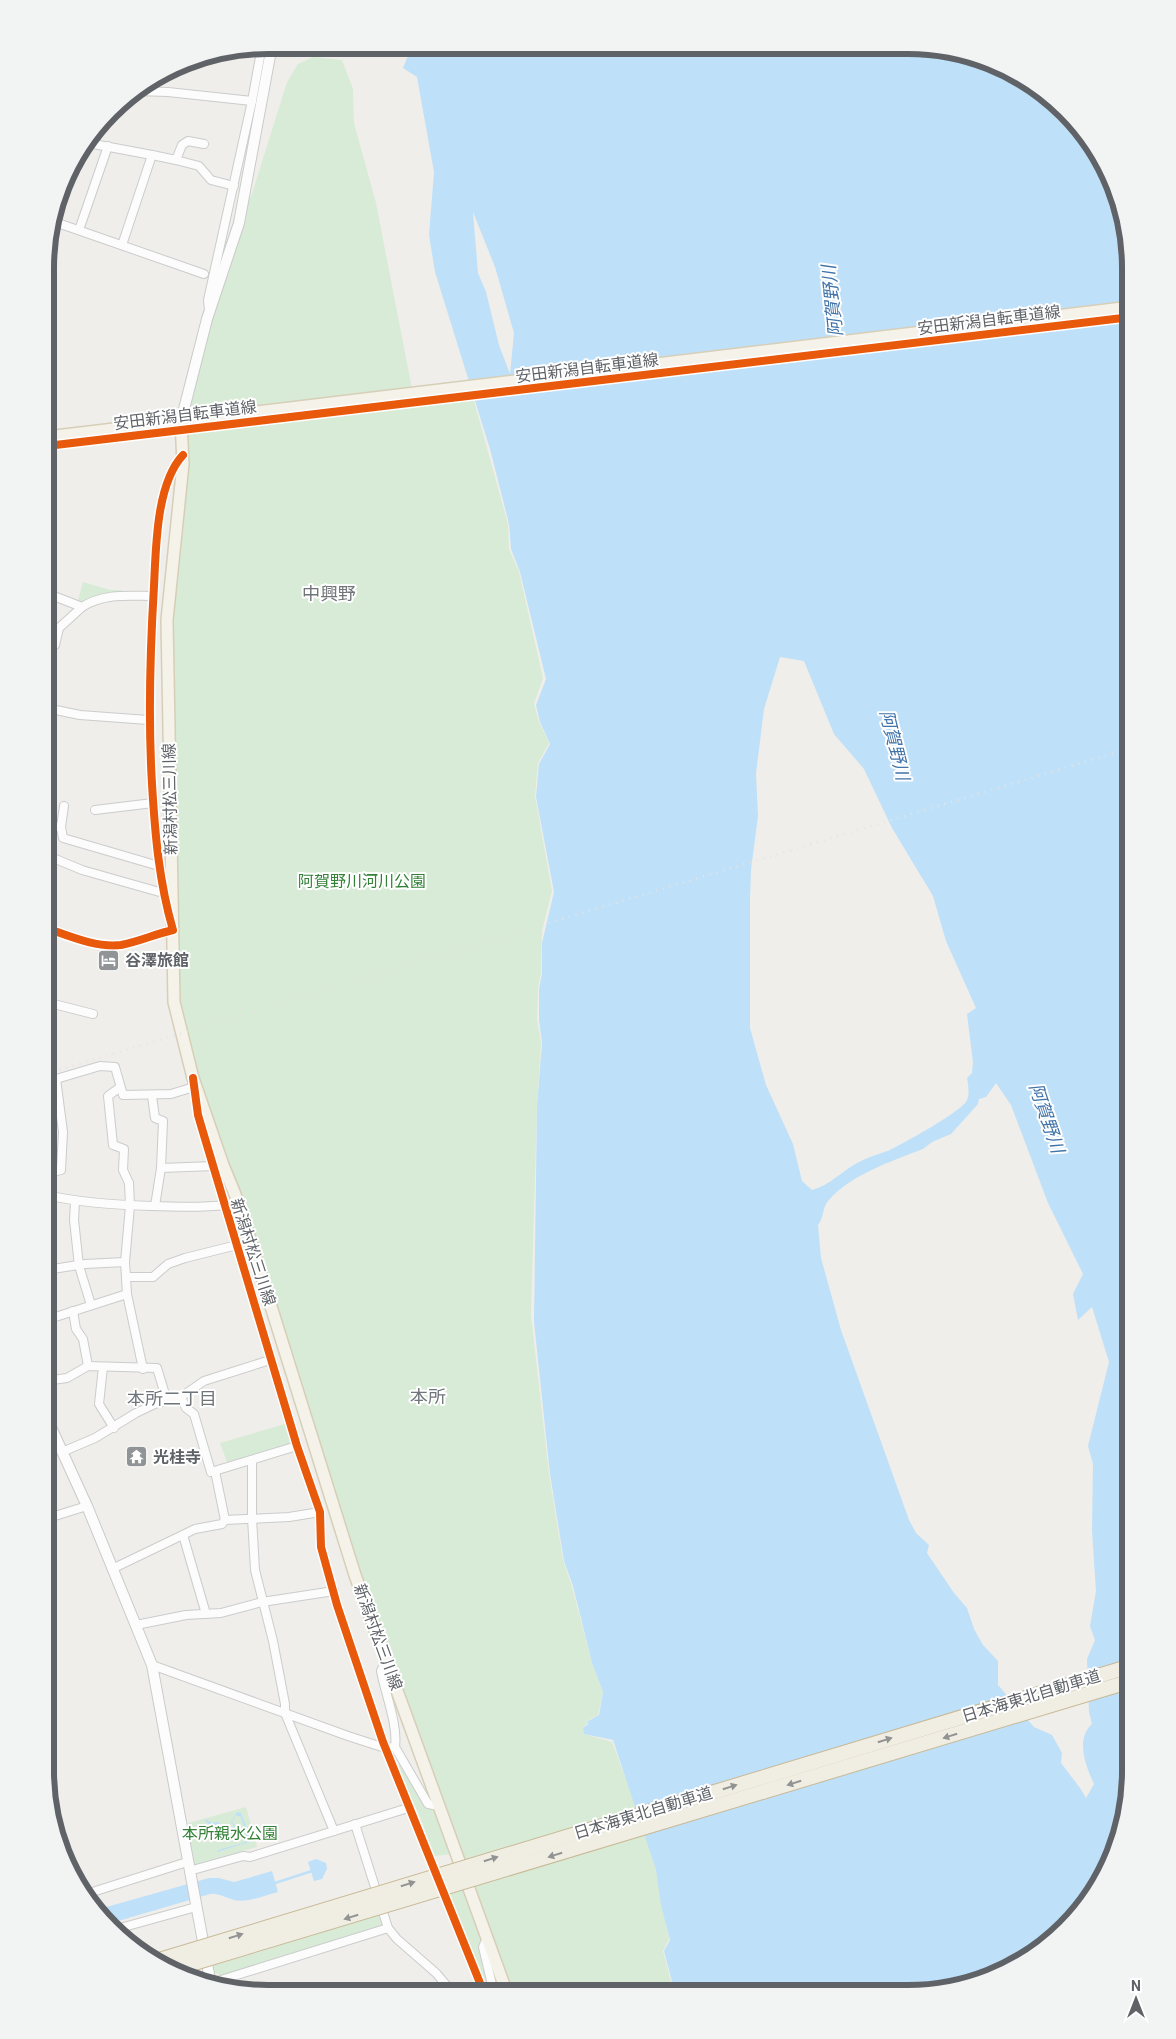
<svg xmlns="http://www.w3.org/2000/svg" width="1176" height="2039" font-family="Roboto,'Noto Sans JP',sans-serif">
	<rect width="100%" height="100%" fill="#efeeea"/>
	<g fill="#d8ebd6">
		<path d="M313,57L342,60L353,89L354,123L376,203L412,389L469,383L508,524L509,549L519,572L543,678L534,704L539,722L549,743L538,763L535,796L552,891L542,931L541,973L538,988L537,1019L541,1043L537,1107L531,1315L549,1474L563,1560L572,1587L592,1663L603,1692L598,1715L588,1720V1723L583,1727L584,1734L612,1742L637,1808L656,1870L669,1939L663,1951L674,1993H515L460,1853L350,1546L200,1091L179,1003L172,617L188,436L192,414L190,411C202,337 232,269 249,197H251L287,82L298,64Z"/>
		<path d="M83,582L110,590H122L123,593C109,593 94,594 82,602L78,600Z"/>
		<polygon points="288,1423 294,1443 227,1462 220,1443"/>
		<polygon points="404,1763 426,1806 437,1813 452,1854 435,1856 418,1812 394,1767"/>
		<polygon points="246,1807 257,1847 193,1865 185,1824"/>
		<polygon points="465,1889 482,1928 481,1946 492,1993 486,1993 447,1894"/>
		<polygon points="382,1914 385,1923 383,1926 221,1975 214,1973 213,1966"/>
	</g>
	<g fill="#bfe0f9" fill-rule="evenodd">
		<path d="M408,46L952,49L1007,68L1055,100L1093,144L1119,196L1131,267L1130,1786L1114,1856L1085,1907L1044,1948L980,1982L909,1994L675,1993L664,1951L670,1940L661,1905L656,1870L613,1740L584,1734L583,1728L588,1724V1721L599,1715L603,1692L592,1663L573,1586L564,1561L550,1474L534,1322L537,1107L542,1043L539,1020V989L542,974V943L554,892L536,797L539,764L550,744L540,722L536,705L546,679L520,572L511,549L509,524L490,449L435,272L429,235L434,172L417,77L403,68L410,51ZM473,212L495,267L514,333L510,374L499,345L486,292L478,273ZM780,657L804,661L834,734L864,769L892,828L933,896L946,941L976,1008L967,1014L973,1062L972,1073L967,1078C968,1084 970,1094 967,1100C963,1111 902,1144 890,1150C879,1154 868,1157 857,1163C841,1172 830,1185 812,1190L802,1181L793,1144L766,1085L750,1028V900L751,870L758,816L756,773L764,709ZM996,1083L1011,1105L1048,1203L1083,1274L1073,1294L1078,1320L1092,1307L1109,1362L1088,1446L1093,1464L1092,1531L1096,1591L1090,1626L1095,1640L1087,1659L1089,1712L1092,1724C1075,1739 1086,1767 1094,1784L1086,1798L1080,1788L1061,1763L1062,1753L1052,1735L1034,1727L998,1685V1661L983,1645L974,1629L967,1608L954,1593L927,1553L929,1545L916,1533L909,1520L841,1330L821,1258L818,1225C824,1218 822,1208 828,1201C850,1175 892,1161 923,1149L932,1142L951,1134L978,1104L979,1099L986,1097Z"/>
		<path d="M237,1812L241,1813C244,1823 250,1831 249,1842L217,1852L218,1850L243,1843L247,1840L241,1817L236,1815L232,1822L235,1826L233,1836L214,1840V1828L205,1821V1819L212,1823L217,1822L230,1829V1835H232L234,1827L231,1822Z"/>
		<polygon points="316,1859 326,1863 327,1869 322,1879 314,1881 308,1862"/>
		<path d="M272,1871L278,1892C265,1895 248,1903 234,1900C226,1898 219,1893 210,1894L108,1924L96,1910L209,1878H219L234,1882Z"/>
	</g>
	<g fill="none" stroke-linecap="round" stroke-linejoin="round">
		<polyline stroke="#bfe0f9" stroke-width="2.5" points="275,1883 312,1871"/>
		<defs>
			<g id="street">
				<polyline points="136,91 168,92 252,101"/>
				<polyline points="88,143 152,155 122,245"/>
				<polyline points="152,155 176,160 182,145 188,141 204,144"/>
				<polyline points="176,160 199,166 211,180 234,186"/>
				<polyline points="52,221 204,274"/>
				<polyline points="79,230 108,146"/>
				<polyline points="209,310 208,300 252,101 262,46"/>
				<path d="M46,593L82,607C104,593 128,596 153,596"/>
				<polyline points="46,651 55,645 59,628 82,607"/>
				<polyline points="46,689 52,709"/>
				<polyline points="46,708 80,715 148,720"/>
				<polyline points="95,810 153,803"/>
				<polyline points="46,827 61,827 64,806"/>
				<polyline points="61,827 63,838 159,866"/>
				<polyline points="46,855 82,870 163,893"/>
				<path d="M46,928C69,936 96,948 121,945C138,942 155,934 173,930C159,882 155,834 152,784C148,718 150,652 154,586C156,548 156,484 183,455"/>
				<polyline points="46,988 46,967 51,930"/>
				<polyline points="46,1002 93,1014"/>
				<polyline points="46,1082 100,1066 115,1067 123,1095 171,1094 194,1087"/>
				<polyline points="119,1088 108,1096 113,1145 124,1149 123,1170 129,1183 130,1206 125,1262 127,1294 143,1369"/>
				<polyline points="152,1096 155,1118 163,1121 161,1168 155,1206"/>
				<polyline points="196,1098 203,1132 297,1446 320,1512 321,1547 337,1605 383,1742 484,1993"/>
				<polyline points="161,1168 214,1166"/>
				<path d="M46,1195C81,1203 116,1205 152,1206C177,1207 201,1208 225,1205"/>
				<polyline points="46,1196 48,1173 61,1170 63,1132 56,1079"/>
				<polyline points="75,1202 74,1220 79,1266 91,1305"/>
				<polyline points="46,1270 85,1264 125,1262"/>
				<polyline points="126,1277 153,1277 168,1264 185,1258 237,1245"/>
				<polyline points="73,1311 76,1329 83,1339 88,1366"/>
				<polyline points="46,1320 127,1294"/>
				<polyline points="103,1367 99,1404 114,1428"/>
				<polyline points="45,1381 67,1378 88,1366 157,1368 167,1401"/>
				<polyline points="181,1397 186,1408 194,1414 211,1472 297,1446"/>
				<polyline points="62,1452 95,1438 136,1413 155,1404 181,1397 204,1381 270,1360"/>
				<polyline points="252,1460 252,1518 255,1570 273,1641 285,1704 285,1713 334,1831"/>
				<polyline points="215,1471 225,1520"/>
				<polyline points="45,1519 87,1506"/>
				<polyline points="183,1535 206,1614"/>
				<polyline points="112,1569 195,1529 222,1524 225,1520 289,1517 320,1512"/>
				<polyline points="136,1625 186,1615 221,1613 262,1602 334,1591"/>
				<path d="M386,1661L381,1671C385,1693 398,1724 395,1747L428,1804L439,1806"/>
				<polyline points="152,1665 348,1736 385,1748 395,1747"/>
				<polyline points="355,1824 388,1928 397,1939 436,1973 453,1993"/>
				<polyline points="189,1871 243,1856 250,1857 408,1808"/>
				<polyline points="83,1895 187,1862"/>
				<polyline points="113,1930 196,1907"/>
				<polyline points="487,1938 483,1947 494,1993"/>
				<polyline points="208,1984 388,1928"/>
			</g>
			<g id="secondary">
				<polyline points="181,421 207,319 239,223 272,45"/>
				<polyline points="45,1414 87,1506 152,1665 211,1985"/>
			</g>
			<g id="primary">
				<polyline points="181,421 183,464 167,620 174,1002 193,1078 223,1165 239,1204 355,1575 507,1993"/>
				<polyline points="47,437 1131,307"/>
			</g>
		</defs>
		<use href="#street" stroke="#cbcccc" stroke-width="10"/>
		<use href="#secondary" stroke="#cacacb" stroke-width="12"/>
		<use href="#primary" stroke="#d7ceb8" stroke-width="14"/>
		<use href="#street" stroke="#fdfcfc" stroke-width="8"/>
		<use href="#secondary" stroke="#fdfcfc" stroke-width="10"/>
		<use href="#primary" stroke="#f4f2e9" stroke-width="11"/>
		<polyline stroke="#e4e4e4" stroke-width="2.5" stroke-dasharray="1 6" stroke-linecap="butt" points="46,1074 1131,748"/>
		<defs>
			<g id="highway-bridge">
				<polyline points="156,1961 1131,1666"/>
				<polyline points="171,1970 1131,1681"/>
			</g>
		</defs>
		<use href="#highway-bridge" stroke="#c8b996" stroke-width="16" stroke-linecap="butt"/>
		<use href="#highway-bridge" stroke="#f0ede3" stroke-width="14"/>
		<defs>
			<g id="cycleway">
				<polyline points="47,446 1131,317"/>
				<path d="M46,928C69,936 96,948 121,945C138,942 155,934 173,930C159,882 155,834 152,784C148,718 150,652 154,586C156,548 156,484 183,455"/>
				<polyline points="193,1078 198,1115 203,1132 297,1446 320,1512 321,1547 337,1605 383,1742 484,1993"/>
			</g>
		</defs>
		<use href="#cycleway" stroke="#fff" stroke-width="11"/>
		<use href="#cycleway" stroke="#e8590c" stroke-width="8"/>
	</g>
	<defs><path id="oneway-solid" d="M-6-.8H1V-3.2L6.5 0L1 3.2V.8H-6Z" transform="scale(1.25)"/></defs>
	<g fill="#929393">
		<use href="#oneway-solid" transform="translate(950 1736) rotate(163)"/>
		<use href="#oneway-solid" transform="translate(885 1740) rotate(-17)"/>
		<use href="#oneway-solid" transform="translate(794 1783) rotate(163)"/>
		<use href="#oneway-solid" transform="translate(730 1787) rotate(-17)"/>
		<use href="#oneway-solid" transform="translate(555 1855) rotate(163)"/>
		<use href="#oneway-solid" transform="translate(491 1859) rotate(-17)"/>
		<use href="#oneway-solid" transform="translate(408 1884) rotate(-17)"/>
		<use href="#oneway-solid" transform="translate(351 1917) rotate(163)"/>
		<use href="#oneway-solid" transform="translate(236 1936) rotate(-17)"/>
	</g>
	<defs>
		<symbol id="hotel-square" viewBox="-11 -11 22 22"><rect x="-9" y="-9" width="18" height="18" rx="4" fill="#919496" stroke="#fff"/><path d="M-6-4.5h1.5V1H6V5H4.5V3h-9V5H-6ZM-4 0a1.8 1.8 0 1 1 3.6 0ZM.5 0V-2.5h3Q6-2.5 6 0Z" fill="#fff"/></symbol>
		<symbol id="temple-square" viewBox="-11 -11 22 22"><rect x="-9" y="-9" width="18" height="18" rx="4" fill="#919496" stroke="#fff"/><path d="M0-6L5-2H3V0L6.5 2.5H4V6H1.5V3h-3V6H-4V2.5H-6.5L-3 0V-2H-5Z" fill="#fff"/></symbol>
	</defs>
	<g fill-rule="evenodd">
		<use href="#hotel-square" x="96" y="948" width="25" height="25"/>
		<use href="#temple-square" x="124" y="1444" width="25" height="25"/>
	</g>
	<g text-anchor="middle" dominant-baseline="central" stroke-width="4" stroke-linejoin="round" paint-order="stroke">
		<g font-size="16" fill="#5f6368" stroke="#fff">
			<text transform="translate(989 320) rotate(-7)">安田新潟自転車道線</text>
			<text transform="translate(587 368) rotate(-7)">安田新潟自転車道線</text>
			<text transform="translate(185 415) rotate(-7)">安田新潟自転車道線</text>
			<text transform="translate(170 799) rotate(-91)">新潟村松三川線</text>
			<text transform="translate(253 1252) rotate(72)">新潟村松三川線</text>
			<text transform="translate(378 1637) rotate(70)">新潟村松三川線</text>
			<text transform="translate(1031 1696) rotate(-17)">日本海東北自動車道</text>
			<text transform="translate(643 1813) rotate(-17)">日本海東北自動車道</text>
		</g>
		<g font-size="16" fill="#348238" stroke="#fff">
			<text x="362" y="881">阿賀野川河川公園</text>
			<text x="230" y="1833">本所親水公園</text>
		</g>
		<g font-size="16" font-weight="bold" fill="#5f6368" stroke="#fff" text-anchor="start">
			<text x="125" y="960">谷澤旅館</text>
			<text x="153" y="1457">光桂寺</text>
		</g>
		<g font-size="18" font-style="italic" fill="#4174aa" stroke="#fff">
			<text transform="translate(832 301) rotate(-96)">阿賀野川</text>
			<text transform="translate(895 745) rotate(76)">阿賀野川</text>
			<text transform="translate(1047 1118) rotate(71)">阿賀野川</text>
		</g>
		<g font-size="18" fill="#70757a" stroke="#fff">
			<text x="329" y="593">中興野</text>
			<text x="428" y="1396">本所</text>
			<text x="172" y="1398">本所二丁目</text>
		</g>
	</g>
	<path d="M0 0H1176V2039H0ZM268 54H908A214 214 0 0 1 1122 268V1771A214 214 0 0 1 908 1985H268A214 214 0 0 1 54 1771V268A214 214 0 0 1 268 54Z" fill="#f2f3f3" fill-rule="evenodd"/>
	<path fill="none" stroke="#5f6368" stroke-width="6" d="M268 54H908A214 214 0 0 1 1122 268V1771A214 214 0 0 1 908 1985H268A214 214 0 0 1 54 1771V268A214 214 0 0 1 268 54Z"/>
	<g transform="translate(1136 1999)" stroke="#ffffff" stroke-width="4" paint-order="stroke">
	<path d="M0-4L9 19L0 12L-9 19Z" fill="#5f6368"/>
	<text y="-8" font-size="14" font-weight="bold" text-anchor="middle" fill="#5f6368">N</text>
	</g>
</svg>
